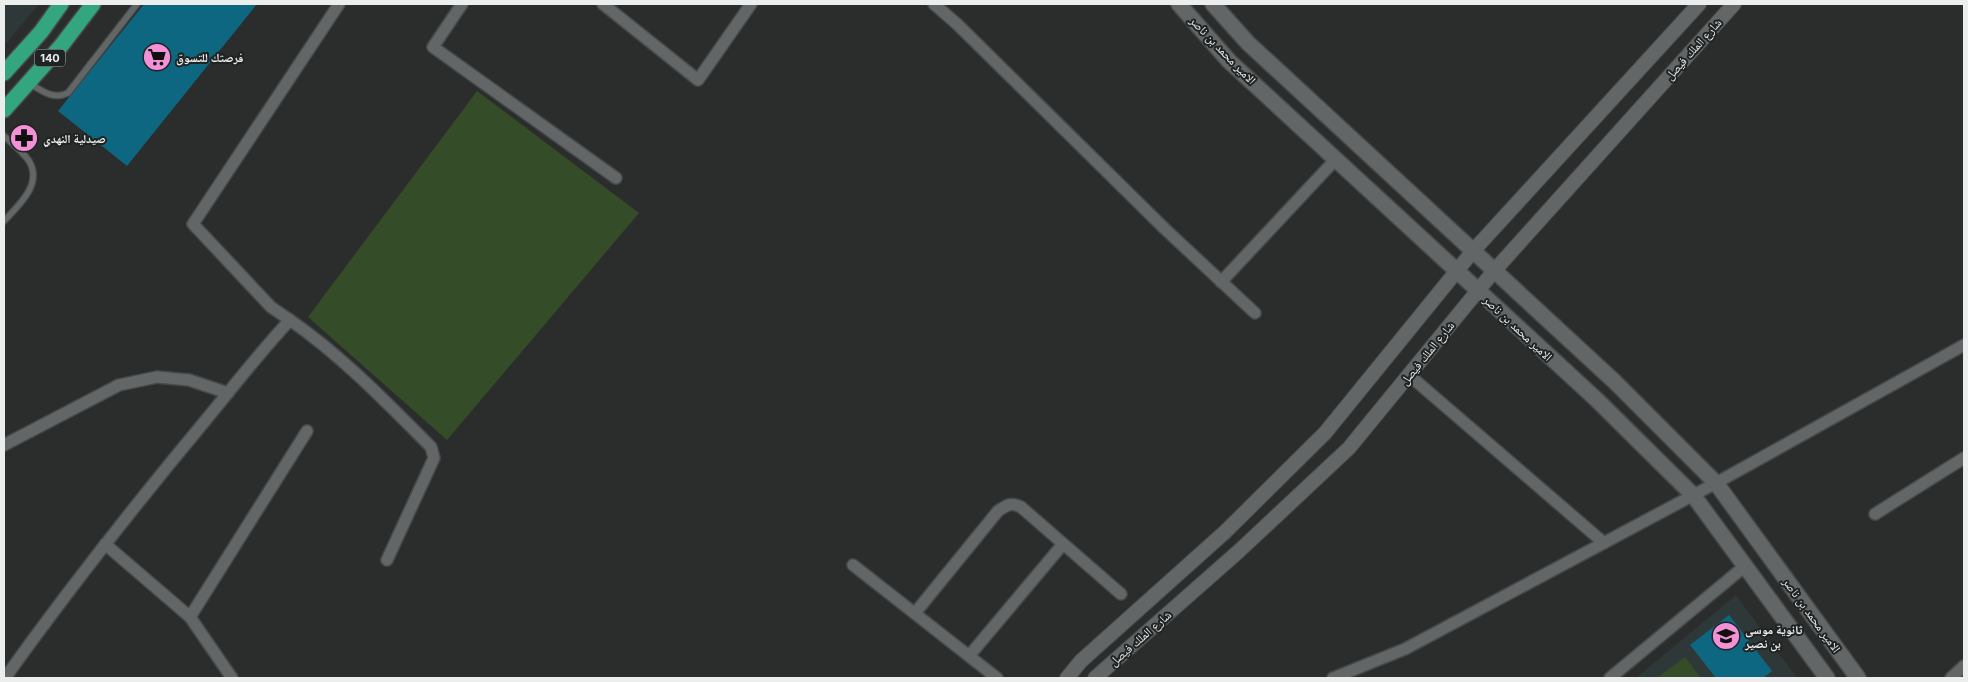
<svg xmlns="http://www.w3.org/2000/svg" width="1968" height="682" font-family="Inter,'Noto Naskh Arabic',sans-serif">
	<rect width="100%" height="100%" fill="#2a2d2c"/>
	<g fill="#2e3838">
		<polygon points="4,4 39,4 4,46"/>
		<polygon points="1736,595 1797,678 1636,678"/>
	</g>
	<g fill="#344c27">
		<polygon points="477,91 639,213 447,440 308,317"/>
		<polygon points="1685,657 1701,678 1657,678"/>
	</g>
	<g fill="#0d6780">
		<polygon points="144,4 257,4 127,166 58,111"/>
		<polygon points="1729,615 1772,671 1763,678 1716,678 1690,645"/>
	</g>
	<g fill="none" stroke-linecap="round" stroke-linejoin="round">
		<defs>
			<g id="service">
				<path d="M29,83C42,91 53,100 68,93L137,4"/>
				<path d="M4,136C12,143 23,152 29,161C43,184 19,205 4,221"/>
			</g>
			<g id="minor">
				<polyline points="462,4 433,47 616,178"/>
				<polyline points="603,4 698,80 751,4"/>
				<polyline points="934,4 957,24 1165,229 1255,313"/>
				<polyline points="1221,282 1336,159"/>
				<path d="M290,320C342,356 386,402 431,447L434,458L387,560"/>
				<polyline points="1409,375 1604,543"/>
				<polyline points="4,445 119,385 157,377 189,380 228,393"/>
				<polyline points="1875,514 1964,458"/>
				<polyline points="105,544 190,617 232,678"/>
				<polyline points="853,565 997,678"/>
				<path d="M915,613L998,511C1007,505 1011,502 1021,507L1121,594"/>
				<polyline points="190,617 307,431"/>
				<polyline points="969,656 1063,544"/>
				<path d="M5,678C68,590 135,505 205,421C233,387 260,352 290,320L271,307L193,224L339,4"/>
				<polyline points="1333,678 1405,649 1716,483 1964,345"/>
				<polyline points="1610,678 1745,566"/>
				<polyline points="1951,678 1964,666"/>
			</g>
			<g id="tertiary">
				<polyline points="1067,678 1081,661 1225,532 1325,433 1473,251 1699,4"/>
				<polyline points="1095,678 1239,551 1349,448 1494,271 1734,4"/>
			</g>
			<g id="secondary">
				<polyline points="1179,4 1229,61 1597,400 1693,495 1827,678"/>
				<polyline points="1213,4 1248,43 1615,382 1716,483 1858,678"/>
			</g>
			<g id="trunk">
				<polyline points="4,73 41,32 61,4"/>
				<polyline points="4,110 61,46 93,4"/>
			</g>
		</defs>
		<use href="#service" stroke="#464949" stroke-width="8"/>
		<use href="#minor" stroke="#464949" stroke-width="14"/>
		<use href="#tertiary" stroke="#464949" stroke-width="16"/>
		<use href="#secondary" stroke="#464949" stroke-width="18"/>
		<use href="#trunk" stroke="#464949" stroke-width="18"/>
		<use href="#service" stroke="#636666" stroke-width="5.5"/>
		<use href="#minor" stroke="#636666" stroke-width="11"/>
		<use href="#tertiary" stroke="#636666" stroke-width="14"/>
		<use href="#secondary" stroke="#636666" stroke-width="15"/>
		<use href="#trunk" stroke="#33a680" stroke-width="15"/>
	</g>
	<defs>
		<symbol id="supermarket-disc" viewBox="-11 -11 22 22"><circle r="9.5" fill="#f391d6" stroke="#202323"/><path d="M-6-5.5h2.5l.6 2H6L4.5 2H-2.5L-4.4-4H-6ZM-1.5 3.2a1.3 1.3 0 1 0 .1 0ZM3 3.2a1.3 1.3 0 1 0 .1 0Z" fill="#111"/></symbol>
		<symbol id="pharmacy-disc" viewBox="-11 -11 22 22"><circle r="9.5" fill="#f391d6" stroke="#202323"/><path d="M-2-6h4v4h4v4h-4v4h-4v-4h-4v-4h4Z" fill="#111"/></symbol>
		<symbol id="school-disc" viewBox="-11 -11 22 22"><circle r="9.5" fill="#f391d6" stroke="#202323"/><path d="M0-5L7-2L0 1L-7-2ZM-4 1L0 2.5L4 1V4Q0 6-4 4Z" fill="#111"/></symbol>
	</defs>
	<g fill-rule="evenodd">
		<use href="#supermarket-disc" x="141" y="41" width="32" height="32"/>
		<use href="#pharmacy-disc" x="8" y="122" width="32" height="32"/>
		<use href="#school-disc" x="1710" y="620" width="32" height="32"/>
	</g>
	<g text-anchor="middle" dominant-baseline="central" stroke-width="4" stroke-linejoin="round" paint-order="stroke">
		<rect fill="#202323" stroke="#afb1b1" stroke-width="1" x="35" y="49.5" width="30" height="17" rx="4"/>
		<g font-size="11" font-weight="bold" fill="#eceeee">
			<text x="50" y="58">140</text>
		</g>
		<g font-size="12" fill="#eceeee" stroke="#202323">
			<text transform="translate(1693 49) rotate(-48)">شارع الملك فيصل</text>
			<text transform="translate(1223 50) rotate(46)">الامير محمد بن ناصر</text>
			<text transform="translate(1518 328) rotate(43)">الامير محمد بن ناصر</text>
			<text transform="translate(1427 353) rotate(-51)">شارع الملك فيصل</text>
			<text transform="translate(1812 615) rotate(54)">الامير محمد بن ناصر</text>
			<text transform="translate(1140 638) rotate(-41)">شارع الملك فيصل</text>
		</g>
		<g font-size="12" font-weight="bold" fill="#eceeee" stroke="#202323" text-anchor="start">
			<text x="176" y="57">فرصتك للتسوق</text>
			<text x="43" y="138">صيدلية النهدي</text>
			<text x="1745" y="629">ثانوية موسى<tspan x="1745" dy="14">بن نصير</tspan></text>
		</g>
	</g>
	<rect width="1968" height="682" fill="none" stroke="#eceeee" stroke-width="10"/>
</svg>
